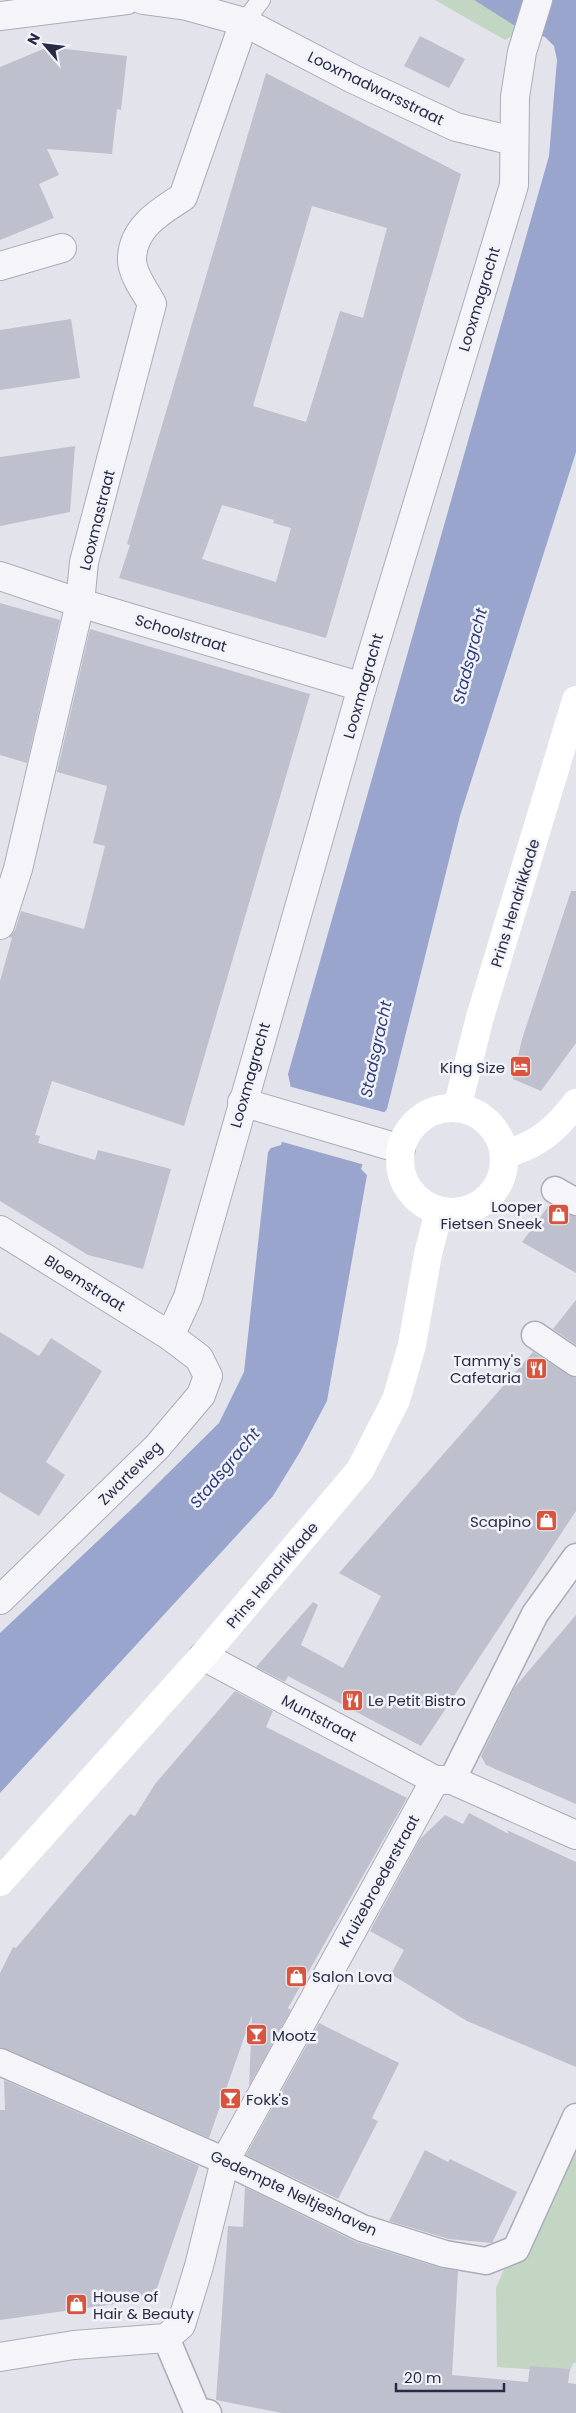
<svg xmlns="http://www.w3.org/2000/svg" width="576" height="2413" font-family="Poppins,sans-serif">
	<rect width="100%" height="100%" fill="#e2e3eb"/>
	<g fill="#c2d6c3">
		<polygon points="435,0 474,0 515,26 519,29 518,33 505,40"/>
		<polygon points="576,2131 576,2363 574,2362 569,2372 497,2367 496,2288 507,2262"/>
	</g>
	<polygon fill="#9aa5cd" points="474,0 576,0 576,452 460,816 387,1109 384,1113 378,1116 361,1169 367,1175 327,1401 300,1452 273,1496 0,1793 0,1633 136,1505 219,1423 244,1372 268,1152 271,1148 281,1145 296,1090 291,1088 288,1074 549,156 557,60 554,46 545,37 515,26"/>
	<polygon fill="#e2e3eb" points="288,1086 387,1113 380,1118 365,1165 279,1141 293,1091"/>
	<g fill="#bec0ce" fill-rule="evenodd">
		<polygon points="420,36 465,59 449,88 404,66"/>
		<polygon points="48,47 127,56 121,110 117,109 112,154 47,149 59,175 39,184 54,218 0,240 0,67"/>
		<path d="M266,73L461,174L326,638L119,578L130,545L127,544ZM312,206L387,228L363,318L340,311L306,422L253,406ZM222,505L274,520L273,523L291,528L276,582L202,559Z"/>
		<polygon points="71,319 80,378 0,390 0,330"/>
		<polygon points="75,446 70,512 0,526 0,457"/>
		<polygon points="0,603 60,620 27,763 0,755"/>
		<polygon points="90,629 310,694 184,1126 52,1081 35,1135 40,1136 38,1143 95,1160 98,1150 171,1169 143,1269 88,1255 0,1201 0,981 12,938 9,937 15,930 21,911 84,929 105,846 93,843 107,786 57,772"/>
		<polygon points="571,891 576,891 576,1043 541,1091 513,1079 522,1039"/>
		<polygon points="550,1204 576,1217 576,1273 522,1242"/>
		<polygon points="576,1300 576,1345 553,1329"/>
		<polygon points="0,1332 39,1356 51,1338 102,1371 46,1462 65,1475 39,1516 0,1492"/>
		<polygon points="533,1352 568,1375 576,1378 576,1511 421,1746 288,1676 285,1682 256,1667 313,1602 318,1605 301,1645 343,1668 381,1596 339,1573"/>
		<polygon points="576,1615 576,1804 486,1765 481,1756 515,1687"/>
		<polygon points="235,1691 273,1711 266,1727 407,1798 288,2008 291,2010 249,2086 252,2015 209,2138 0,2047 0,1973 13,1947 16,1948 130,1814 135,1816 155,1784"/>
		<polygon points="469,1813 509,1834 507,1830 576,1862 576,2067 467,2021 391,1974 404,1950 370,1931 420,1839 445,1815 463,1824"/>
		<polygon points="319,2023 399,2063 372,2118 378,2121 338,2199 246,2155"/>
		<polygon points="4,2080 199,2166 156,2291 151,2299 0,2320 0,2110 5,2110"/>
		<polygon points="425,2150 448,2162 450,2159 517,2192 492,2243 449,2239 389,2221"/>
		<polygon points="245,2187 356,2242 441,2268 458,2271 452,2375 528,2382 530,2366 570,2369 568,2383 576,2384 576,2413 282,2413 216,2400 228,2226 243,2227"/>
	</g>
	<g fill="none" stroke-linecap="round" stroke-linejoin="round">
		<defs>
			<polyline id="service" points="244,22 261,0"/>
			<g id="pedestrian">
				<polyline points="555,1190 576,1202"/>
				<polyline points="535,1335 576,1363"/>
				<polyline points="452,1780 535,1614 576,1557"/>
				<polyline points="0,2062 225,2161 362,2228 445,2254 486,2261 516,2249 576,2117"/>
				<polyline points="166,2338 197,2411 208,2413"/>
			</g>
			<g id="minor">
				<polyline points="143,0 187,6 244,22 353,79 456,127 513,141"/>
				<polyline points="0,16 127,0"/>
				<polyline points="0,266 62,248"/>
				<polyline points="0,576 80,603 362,687"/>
				<path d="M0,925L18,869L80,603L84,562L152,304C146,292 133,276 132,261C131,229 159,212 183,197L244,22"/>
				<polyline points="242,1102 401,1149"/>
				<polyline points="0,1230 170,1336 199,1358 208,1376 201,1395 157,1447 0,1600"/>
				<polyline points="170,1336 188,1297 362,687 514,185 515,97 522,52 538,0"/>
				<polyline points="203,1656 435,1780 452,1780 576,1835"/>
				<polyline points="0,2357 74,2345 166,2338 181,2325 199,2266 225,2161 435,1780"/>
			</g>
		</defs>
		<use href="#service" stroke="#aaacb9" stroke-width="20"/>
		<use href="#pedestrian" stroke="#aaacb9" stroke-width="29"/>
		<use href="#minor" stroke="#aaacb9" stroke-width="30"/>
		<use href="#service" stroke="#f5f5f9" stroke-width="18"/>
		<use href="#pedestrian" stroke="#f5f5f9" stroke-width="26"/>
		<use href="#minor" stroke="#f5f5f9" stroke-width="28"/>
		<g stroke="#fff" stroke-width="28">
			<polyline points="457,1108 480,1017 576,700"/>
			<circle cx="452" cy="1160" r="52"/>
			<path d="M505,1154C538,1145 555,1130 576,1103"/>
			<polyline points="0,1882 203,1656 360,1470 396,1400 412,1345 428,1254 439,1211"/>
		</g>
	</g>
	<defs>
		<symbol id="hotel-square" viewBox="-11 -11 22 22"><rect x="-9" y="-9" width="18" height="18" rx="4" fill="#d8543f" stroke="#f2f3f8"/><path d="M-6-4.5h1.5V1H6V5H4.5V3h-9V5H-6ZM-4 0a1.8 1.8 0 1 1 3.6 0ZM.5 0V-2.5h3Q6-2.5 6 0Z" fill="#fff"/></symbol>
		<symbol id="shop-square" viewBox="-11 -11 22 22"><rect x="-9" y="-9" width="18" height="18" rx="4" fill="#d8543f" stroke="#f2f3f8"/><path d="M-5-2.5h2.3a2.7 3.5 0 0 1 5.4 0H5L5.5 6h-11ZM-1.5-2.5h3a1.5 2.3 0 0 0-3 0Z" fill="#fff"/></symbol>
		<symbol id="restaurant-square" viewBox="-11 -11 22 22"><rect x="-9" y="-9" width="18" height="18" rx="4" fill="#d8543f" stroke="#f2f3f8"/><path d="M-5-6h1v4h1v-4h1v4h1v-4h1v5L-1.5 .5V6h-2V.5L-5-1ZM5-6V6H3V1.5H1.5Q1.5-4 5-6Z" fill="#fff"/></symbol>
		<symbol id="bar-square" viewBox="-11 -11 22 22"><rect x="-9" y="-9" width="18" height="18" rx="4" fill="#d8543f" stroke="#f2f3f8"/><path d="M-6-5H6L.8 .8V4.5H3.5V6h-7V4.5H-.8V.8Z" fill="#fff"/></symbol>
	</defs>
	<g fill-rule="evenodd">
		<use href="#hotel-square" x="508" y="1054" width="25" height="25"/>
		<use href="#shop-square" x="546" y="1202" width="25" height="25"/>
		<use href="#restaurant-square" x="524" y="1356" width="25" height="25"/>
		<use href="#shop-square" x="534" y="1508" width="25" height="25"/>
		<use href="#restaurant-square" x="340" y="1688" width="25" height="25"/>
		<use href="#shop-square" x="284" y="1964" width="25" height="25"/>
		<use href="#bar-square" x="244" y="2022" width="25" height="25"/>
		<use href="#bar-square" x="218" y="2086" width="25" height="25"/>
		<use href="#shop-square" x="64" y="2292" width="25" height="25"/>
	</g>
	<g text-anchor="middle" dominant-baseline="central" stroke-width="5" stroke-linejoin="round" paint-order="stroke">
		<g font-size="15" fill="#282b44" stroke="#f2f3f8">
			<text transform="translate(376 88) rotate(26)">Looxmadwarsstraat</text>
			<text transform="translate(479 299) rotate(-73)">Looxmagracht</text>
			<text transform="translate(97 520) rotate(-76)">Looxmastraat</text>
			<text transform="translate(181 633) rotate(17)">Schoolstraat</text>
			<text transform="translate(363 686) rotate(-74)">Looxmagracht</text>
			<text transform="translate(515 903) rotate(-73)">Prins Hendrikkade</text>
			<text transform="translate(250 1075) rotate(-74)">Looxmagracht</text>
			<text transform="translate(85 1283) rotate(32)">Bloemstraat</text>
			<text transform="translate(130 1473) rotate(-45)">Zwarteweg</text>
			<text transform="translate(272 1575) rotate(-50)">Prins Hendrikkade</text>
			<text transform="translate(319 1718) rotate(28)">Muntstraat</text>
			<text transform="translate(379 1881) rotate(-61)">Kruizebroederstraat</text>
			<text transform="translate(294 2193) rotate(25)">Gedempte Neltjeshaven</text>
		</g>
		<g font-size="15" fill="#282b44" stroke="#f2f3f8" text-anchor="start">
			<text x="505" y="1067" text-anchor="end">King Size</text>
			<text x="542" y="1206" text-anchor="end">Looper<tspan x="542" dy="17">Fietsen Sneek</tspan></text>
			<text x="521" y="1360" text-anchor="end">Tammy's<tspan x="521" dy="17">Cafetaria</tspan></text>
			<text x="531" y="1521" text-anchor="end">Scapino</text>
			<text x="368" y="1700">Le Petit Bistro</text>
			<text x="312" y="1976">Salon Lova</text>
			<text x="272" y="2035">Mootz</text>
			<text x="246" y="2099">Fokk's</text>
			<text x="93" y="2296">House of<tspan x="93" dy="17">Hair &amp; Beauty</tspan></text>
		</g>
		<g font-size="16" font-style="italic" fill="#2f3b7c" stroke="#f2f3f8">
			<text transform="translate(470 656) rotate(-76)">Stadsgracht</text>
			<text transform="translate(376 1049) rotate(-78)">Stadsgracht</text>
			<text transform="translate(225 1468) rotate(-50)">Stadsgracht</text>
		</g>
	</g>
	<g transform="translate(45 45) rotate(298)" stroke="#f2f3f8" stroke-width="4" paint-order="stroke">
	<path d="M0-4L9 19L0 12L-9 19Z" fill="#282b44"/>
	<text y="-8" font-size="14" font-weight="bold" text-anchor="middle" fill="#282b44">N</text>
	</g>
	<path d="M396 2383v8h108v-8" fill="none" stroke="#282b44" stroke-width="2.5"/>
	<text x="404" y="2383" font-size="15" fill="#282b44" stroke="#f2f3f8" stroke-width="4" paint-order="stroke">20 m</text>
</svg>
